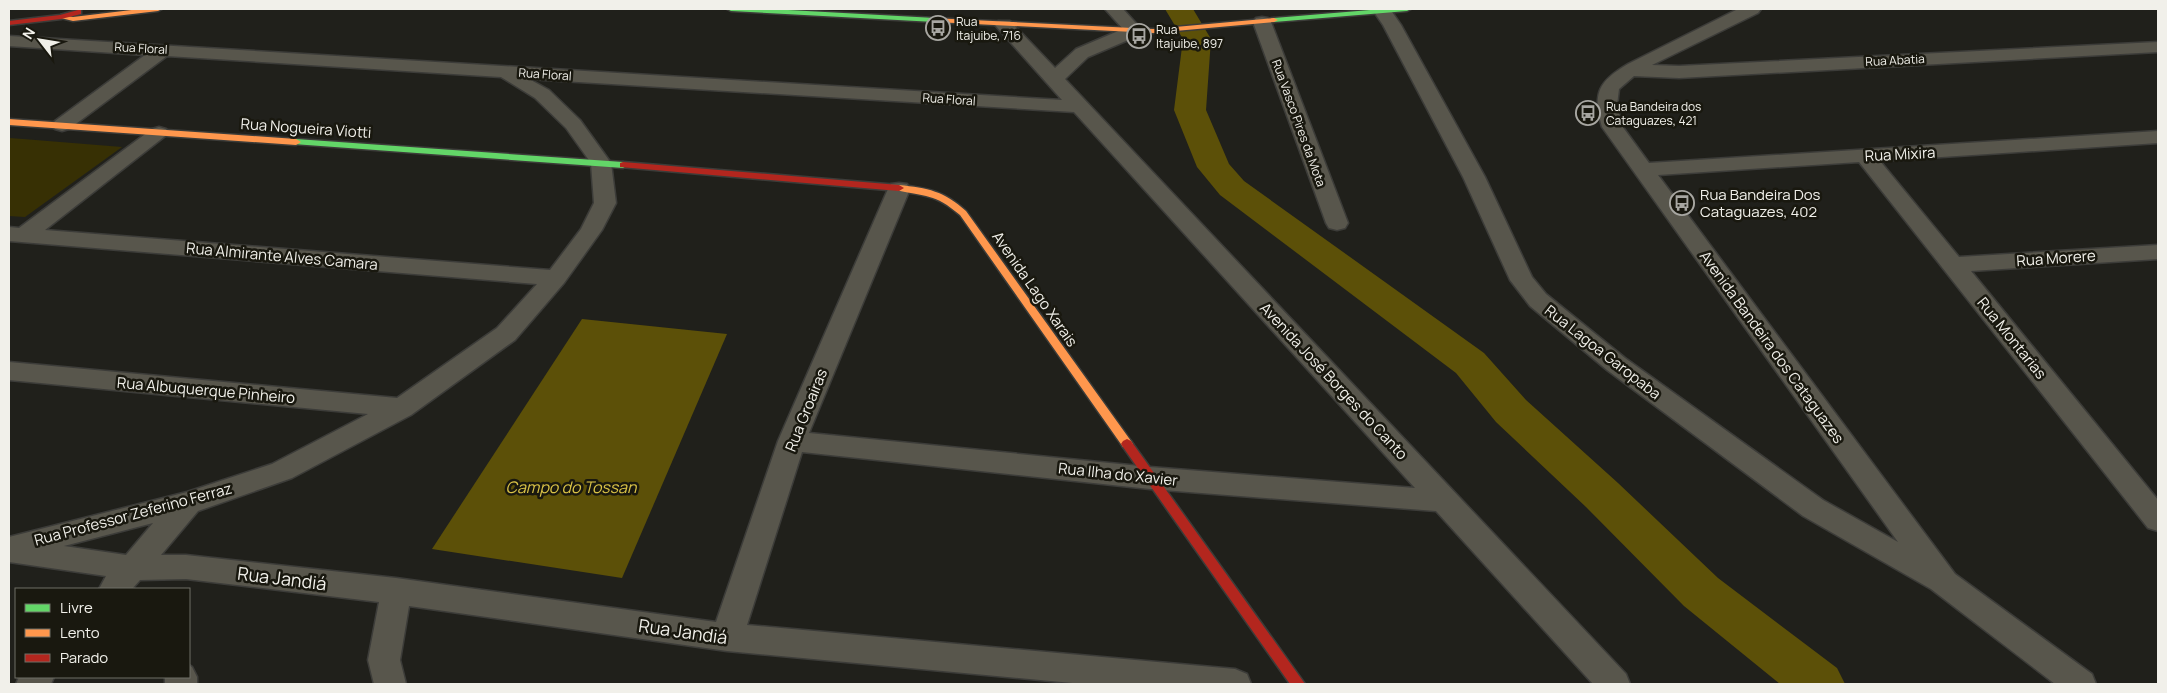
<svg xmlns="http://www.w3.org/2000/svg" width="2167" height="693" font-family="Manrope,sans-serif">
	<rect width="100%" height="100%" fill="#20201b"/>
	<polygon fill="#373004" points="9,138 23,139 122,147 25,217 9,216"/>
	<polygon fill="#5c5008" points="582,319 727,334 622,578 432,549"/>
	<g fill="none" stroke-linecap="round" stroke-linejoin="round">
		<polygon fill="#5c5008" fill-rule="evenodd" points="1165,9 1193,9 1211,39 1206,110 1229,164 1244,181 1484,353 1526,400 1618,483 1718,578 1837,668 1845,684 1780,684 1684,606 1586,507 1496,422 1456,373 1220,195 1197,167 1174,110 1183,39"/>
		<defs>
			<g id="street">
				<path d="M1105,9H1123L1143,31L1140,35L1088,57L1065,79L1626,674L1630,684H1593L1436,511L1150,489L802,452L747,625L1235,669L1247,674L1251,684H1083L727,651L409,606L400,660L406,684H374L368,660L379,602L186,579L140,580L132,589H99L106,576L9,562V537L187,492L272,464L368,414L9,380V362L397,398L497,328L537,284L9,241V227L19,228L152,129L159,127L166,129L169,133L45,230L550,270L581,229L594,203L591,163L566,128L535,98L501,77L167,56L69,129L62,131L55,129L52,125L55,121L145,55L9,46V36L1062,100L995,25L998,21H1010L1055,68L1076,49L1123,29ZM529,79L1074,112L1415,488L1150,467L809,433L910,189L907,184L899,183L891,184L888,189L778,441L716,622L396,578L186,555H161L198,511L292,478L411,415L515,340L564,283L602,230L616,203L611,163L580,120L549,90ZM153,523L126,555L64,546Z"/>
				<path d="M1372,9H1390L1401,25L1485,177L1532,277L1546,294L1625,358L1823,500L1898,542L1602,127C1592,93 1599,81 1628,64L1738,9H1761L1758,13L1652,65L1679,66L2158,42V52L1679,78L1634,76L1619,89L1617,105L1622,126L1649,163L2158,131V143L1880,161L1959,257L2158,245V259L1971,271L2158,500V531L2148,528L1859,162L1658,175L1955,574L2092,674L2096,684H2055L1931,589L1803,516L1607,370L1530,306L1510,280L1463,177L1383,25Z"/>
				<polygon points="1262,17 1268,18 1271,22 1348,223 1345,228 1337,230 1329,228 1326,223 1253,22 1256,18"/>
				<polygon points="189,665 192,667 197,677 197,684 165,684 165,677 189,677"/>
				<polygon points="19,677 54,677 51,684 16,684"/>
			</g>
			<g id="fast">
				<polygon points="727,9 770,9 935,18 939,20 935,22 731,11"/>
				<polygon points="1382,9 1411,9 1407,11 1274,22 1270,20 1274,18"/>
				<polygon points="296,139 623,162 628,165 623,168 293,144 293,140"/>
			</g>
			<g id="slow">
				<polygon points="140,9 162,9 158,11 73,21 57,17 61,15 73,17"/>
				<polygon points="932,18 1153,29 1274,18 1278,20 1274,22 1153,33 935,22 932,22"/>
				<polygon points="9,119 296,139 301,142 296,145 9,125"/>
				<path d="M899,185C928,188 944,191 966,211L1131,441L1133,444L1131,447H1123L960,215C934,193 926,197 896,190L894,188Z"/>
			</g>
			<g id="jam">
				<polygon points="78,10 81,10 81,14 61,19 9,25 9,21 60,15"/>
				<polygon points="623,162 899,185 904,188 899,191 620,167 620,163"/>
				<polygon points="1127,439 1131,441 1305,684 1290,684 1123,447 1121,444 1123,441"/>
			</g>
		</defs>
		<use href="#street" stroke="#3c3c39" stroke-width="3"/>
		<use href="#fast" stroke="#3c3c39" stroke-width="3"/>
		<use href="#slow" stroke="#3c3c39" stroke-width="3"/>
		<use href="#jam" stroke="#3c3c39" stroke-width="3"/>
		<use href="#street" fill="#58564c" fill-rule="evenodd"/>
		<use href="#fast" fill="#63d668" fill-rule="evenodd"/>
		<use href="#slow" fill="#ff974d" fill-rule="evenodd"/>
		<use href="#jam" fill="#b3261e" fill-rule="evenodd"/>
	</g>
	<defs>
		<symbol id="bus-ring" viewBox="-11 -11 22 22"><circle r="9.5" fill="#19180f" stroke="#a8a7a2" stroke-width="1.5"/><path d="M-5-6H5V4H4V6H2V4H-2V6H-4V4H-5ZM-3.5-4V0h7V-4ZM-3.5 1.2v1.5H-2V1.2ZM2 1.2v1.5H3.5V1.2Z" fill="#a8a7a2"/></symbol>
	</defs>
	<g fill-rule="evenodd">
		<use href="#bus-ring" x="924" y="14" width="28" height="28"/>
		<use href="#bus-ring" x="1125" y="22" width="28" height="28"/>
		<use href="#bus-ring" x="1574" y="99" width="28" height="28"/>
		<use href="#bus-ring" x="1668" y="189" width="28" height="28"/>
	</g>
	<g text-anchor="middle" dominant-baseline="central" stroke-width="5" stroke-linejoin="round" paint-order="stroke">
		<g font-size="12" fill="#f1f0ea" stroke="#19180f" text-anchor="start">
			<text x="956" y="21">Rua<tspan x="956" dy="14">Itajuibe, 716</tspan></text>
			<text x="1156" y="29">Rua<tspan x="1156" dy="14">Itajuibe, 897</tspan></text>
			<text x="1606" y="106">Rua Bandeira dos<tspan x="1606" dy="14">Cataguazes, 421</tspan></text>
		</g>
		<g font-size="12" fill="#f1f0ea" stroke="#19180f">
			<text transform="translate(141 48) rotate(3)">Rua Floral</text>
			<text transform="translate(1895 60) rotate(-3)">Rua Abatia</text>
			<text transform="translate(545 74) rotate(4)">Rua Floral</text>
			<text transform="translate(949 99) rotate(4)">Rua Floral</text>
			<text transform="translate(1299 123) rotate(70)">Rua Vasco Pires da Mota</text>
		</g>
		<g font-size="15" fill="#f1f0ea" stroke="#19180f">
			<text transform="translate(306 128) rotate(4)">Rua Nogueira Viotti</text>
			<text transform="translate(1900 154) rotate(-3)">Rua Mixira</text>
			<text transform="translate(282 256) rotate(5)">Rua Almirante Alves Camara</text>
			<text transform="translate(2056 258) rotate(-4)">Rua Morere</text>
			<text transform="translate(1035 289) rotate(55)">Avenida Lago Xarais</text>
			<text transform="translate(2012 338) rotate(51)">Rua Montarias</text>
			<text transform="translate(1772 347) rotate(54)">Avenida Bandeira dos Cataguazes</text>
			<text transform="translate(1603 352) rotate(38)">Rua Lagoa Garopaba</text>
			<text transform="translate(1334 381) rotate(47)">Avenida José Borges do Canto</text>
			<text transform="translate(206 390) rotate(5)">Rua Albuquerque Pinheiro</text>
			<text transform="translate(806 410) rotate(-68)">Rua Groairas</text>
			<text transform="translate(1118 474) rotate(6)">Rua Ilha do Xavier</text>
			<text transform="translate(133 514) rotate(-15)">Rua Professor Zeferino Ferraz</text>
		</g>
		<g font-size="15" fill="#f1f0ea" stroke="#19180f" text-anchor="start">
			<text x="1700" y="194">Rua Bandeira Dos<tspan x="1700" dy="17">Cataguazes, 402</tspan></text>
		</g>
		<g font-size="16" font-style="italic" fill="#dac347" stroke="#19180f">
			<text x="571" y="487">Campo do Tossan</text>
		</g>
		<g font-size="18" fill="#f1f0ea" stroke="#19180f">
			<text transform="translate(282 578) rotate(7)">Rua Jandiá</text>
			<text transform="translate(683 631) rotate(8)">Rua Jandiá</text>
		</g>
	</g>
	<rect width="2167" height="693" fill="none" stroke="#f1f0ea" stroke-width="20"/>
	<rect x="15" y="588" width="175" height="90" fill="#19180f" stroke="#6f6e67"/>
	<rect x="25" y="604" width="25" height="8" fill="#63d668" stroke="#6f6e67"/>
	<text x="60" y="613" font-size="15" fill="#f1f0ea">Livre</text>
	<rect x="25" y="629" width="25" height="8" fill="#ff974d" stroke="#6f6e67"/>
	<text x="60" y="638" font-size="15" fill="#f1f0ea">Lento</text>
	<rect x="25" y="654" width="25" height="8" fill="#b3261e" stroke="#6f6e67"/>
	<text x="60" y="663" font-size="15" fill="#f1f0ea">Parado</text>
	<g transform="translate(40 40) rotate(301)" stroke="#19180f" stroke-width="4" paint-order="stroke">
	<path d="M0-4L9 19L0 12L-9 19Z" fill="#f1f0ea"/>
	<text y="-8" font-size="14" font-weight="bold" text-anchor="middle" fill="#f1f0ea">N</text>
	</g>
</svg>
